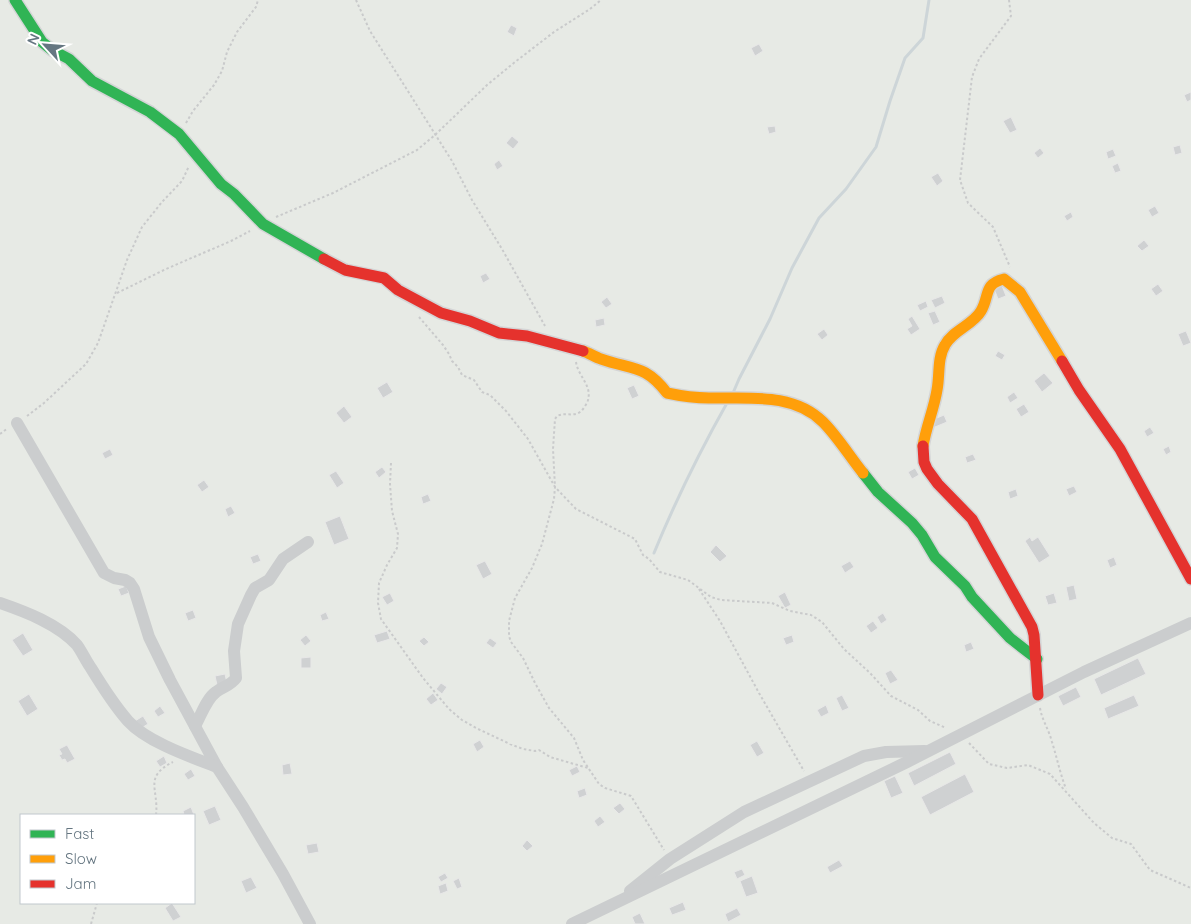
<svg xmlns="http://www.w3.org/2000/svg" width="1191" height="924" font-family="Quicksand,sans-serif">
	<rect width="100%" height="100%" fill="#f8f8f8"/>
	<path fill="#e7eae5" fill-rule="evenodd" d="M0,0H1191V924H0ZM21,815H194V903H21Z"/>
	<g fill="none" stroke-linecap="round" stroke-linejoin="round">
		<g stroke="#cdd5d8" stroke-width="3">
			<polyline points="733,393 739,379 770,319 792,268 819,218 846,189 876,147 890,101 905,58 923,38 929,0"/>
			<path d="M654,553C675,502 700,451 727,403"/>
		</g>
	</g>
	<g fill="#cfd1d2" stroke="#e8e8e8">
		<polygon points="511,25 517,28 514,36 507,32"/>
		<polygon points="759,44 763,51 755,56 751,48"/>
		<polygon points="1191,92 1191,100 1187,102 1184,95"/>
		<polygon points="1011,117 1017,130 1010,133 1003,121"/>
		<polygon points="775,126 776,132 769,134 767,127"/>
		<polygon points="512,136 519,142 513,149 506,143"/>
		<polygon points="1180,145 1182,153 1175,155 1173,147"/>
		<polygon points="1040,148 1044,153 1038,158 1034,153"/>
		<polygon points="1113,149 1116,156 1108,159 1106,152"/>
		<polygon points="499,160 503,166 497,170 494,164"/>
		<polygon points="1118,163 1121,171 1115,173 1112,166"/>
		<polygon points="938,173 943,181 937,186 931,177"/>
		<polygon points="1155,206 1159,213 1152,217 1148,210"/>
		<polygon points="1071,212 1073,217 1067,221 1064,216"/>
		<polygon points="1144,240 1149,246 1142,251 1137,246"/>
		<polygon points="486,273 490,279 483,283 480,276"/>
		<polygon points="1001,283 1006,296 998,299 993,286"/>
		<polygon points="1158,284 1163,291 1156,296 1151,289"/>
		<polygon points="942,296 945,303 935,308 931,300"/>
		<polygon points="607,297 612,304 606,308 601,302"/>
		<polygon points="926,301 928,307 920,311 917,305"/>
		<polygon points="935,311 940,322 933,325 928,313"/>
		<polygon points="912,316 920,329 911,335 907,329 912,326 908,319"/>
		<polygon points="604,318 605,325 596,327 595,320"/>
		<polygon points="824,329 828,335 822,340 817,334"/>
		<polygon points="1186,331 1191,343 1183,346 1178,334"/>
		<polygon points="998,351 1005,355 1002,360 995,356"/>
		<polygon points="1044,373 1053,383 1042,392 1034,381"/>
		<polygon points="387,382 393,392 383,398 377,388"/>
		<polygon points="634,385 639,396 632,399 627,388"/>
		<polygon points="1014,392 1018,398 1010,403 1007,397"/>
		<polygon points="1024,404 1029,412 1021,417 1016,409"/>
		<polygon points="344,406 352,417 344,423 336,413"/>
		<polygon points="944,415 947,422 935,427 932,420"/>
		<polygon points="1150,427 1154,433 1147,437 1144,431"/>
		<polygon points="1169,446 1171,452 1166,455 1163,449"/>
		<polygon points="110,449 113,455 105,459 102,453"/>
		<polygon points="973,454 976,460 967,463 965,457"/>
		<polygon points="382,467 386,472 379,478 375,472"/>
		<polygon points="915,468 919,475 912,479 908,472"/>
		<polygon points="336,471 344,483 337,488 329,475"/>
		<polygon points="204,480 209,487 202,492 197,485"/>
		<polygon points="1074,486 1077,492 1069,496 1066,489"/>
		<polygon points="1016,489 1018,496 1010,499 1008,492"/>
		<polygon points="428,494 431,501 423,504 421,497"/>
		<polygon points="231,506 235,513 228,517 225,509"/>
		<polygon points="340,516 349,539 334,545 325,522"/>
		<polygon points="1030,537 1032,541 1038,537 1050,556 1039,563 1025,541"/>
		<polygon points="716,545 727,556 720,562 710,552"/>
		<polygon points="258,554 261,561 253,564 250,557"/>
		<polygon points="1114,557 1117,565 1110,568 1107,560"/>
		<polygon points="485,561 492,574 483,579 476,565"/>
		<polygon points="850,561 854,567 845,573 841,566"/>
		<polygon points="1074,585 1077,599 1069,601 1066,587"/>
		<polygon points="126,586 129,593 121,596 118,589"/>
		<polygon points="785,592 791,605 785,608 778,596"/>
		<polygon points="390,593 394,601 387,605 382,597"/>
		<polygon points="1054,593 1057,603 1048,605 1045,596"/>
		<polygon points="193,610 196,618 188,621 185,613"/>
		<polygon points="326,612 329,619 322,621 320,615"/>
		<polygon points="883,613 887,620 881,624 877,617"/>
		<polygon points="873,621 878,628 871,633 866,626"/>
		<polygon points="387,631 390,639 377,643 374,635"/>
		<polygon points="23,633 33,650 23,656 12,640"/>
		<polygon points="306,635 311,641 305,646 300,640"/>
		<polygon points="792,635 794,642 786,645 783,638"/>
		<polygon points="424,637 429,642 424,646 419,641"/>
		<polygon points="490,638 497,643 493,648 486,643"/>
		<polygon points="971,642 974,649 966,652 964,645"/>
		<polygon points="311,657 311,668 301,668 301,658"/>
		<polygon points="1138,658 1146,674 1101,695 1094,679"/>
		<polygon points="891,670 898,680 890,684 885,673"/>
		<polygon points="225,674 227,683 217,685 215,676"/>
		<polygon points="441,683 447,687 442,694 436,689"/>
		<polygon points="1076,687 1081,697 1063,706 1058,696"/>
		<polygon points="433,693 438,700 431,705 426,699"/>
		<polygon points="29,694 38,709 27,716 18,701"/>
		<polygon points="842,695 849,708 842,711 836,698"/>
		<polygon points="1134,695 1139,706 1108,719 1104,708"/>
		<polygon points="826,705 829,713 821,717 817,710"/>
		<polygon points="160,706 165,713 158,717 154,711"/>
		<polygon points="143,716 148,724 140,729 135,721"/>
		<polygon points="480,740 484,747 477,752 473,744"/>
		<polygon points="757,741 764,753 757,757 750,745"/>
		<polygon points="67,745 75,759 67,763 65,759 62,760 59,755 62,754 59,749"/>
		<polygon points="950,752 956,764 914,786 908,773"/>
		<polygon points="164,756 167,763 160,767 156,761"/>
		<polygon points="290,763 292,774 283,775 282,765"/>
		<polygon points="577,766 580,772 572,776 569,770"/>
		<polygon points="191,769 195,776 188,780 184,774"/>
		<polygon points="965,774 974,792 930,815 921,797"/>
		<polygon points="895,776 903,793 891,798 884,781"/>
		<polygon points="585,788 587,795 579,798 577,791"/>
		<polygon points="620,803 625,809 619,814 613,808"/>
		<polygon points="215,806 221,820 209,825 203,811"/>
		<polygon points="191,807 194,815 184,815 183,811"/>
		<polygon points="600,816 605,822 598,827 594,821"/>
		<polygon points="527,840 533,846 527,851 522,846"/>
		<polygon points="317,843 319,852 308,854 306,845"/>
		<polygon points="839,860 843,866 830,873 827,867"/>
		<polygon points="742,869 745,875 737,879 734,872"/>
		<polygon points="445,873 448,878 441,882 438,877"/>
		<polygon points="752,876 758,893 746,897 740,881"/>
		<polygon points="251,877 257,888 246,893 241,881"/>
		<polygon points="459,878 462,887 457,889 453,881"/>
		<polygon points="446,883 448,891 440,894 438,886"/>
		<polygon points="683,902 686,910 672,915 669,908"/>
		<polygon points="172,903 181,917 173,921 165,908"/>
		<polygon points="737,908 741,915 728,922 725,914"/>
		<polygon points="640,913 645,924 635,924 632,917"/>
	</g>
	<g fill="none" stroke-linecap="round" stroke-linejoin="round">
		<defs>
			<g id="fast">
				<polyline points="15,0 42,42 52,50 69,59 92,81 150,112 179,134 221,184 234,194 263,224 324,259"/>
				<polyline points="863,473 878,492 912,523 922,535 935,557 965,586 972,597 1010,638 1037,659"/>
			</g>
			<g id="slow">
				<path d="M583,351C589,353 595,357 601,359C632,370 645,364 667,393C681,396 695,398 709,398C747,399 793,392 823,422C838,437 850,457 863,473"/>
				<path d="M923,446C926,427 934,409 937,390C940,375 937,358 945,345C953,330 973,325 981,311C990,296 983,284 1004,279L1020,292L1062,361"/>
			</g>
			<g id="jam">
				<polyline points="324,259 345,270 384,278 398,290 441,313 470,321 499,333 527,336 583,351"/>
				<polyline points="1062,361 1079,390 1120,449 1191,579"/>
				<polyline points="923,446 924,462 927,469 938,484 972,519 1032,627 1034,635 1038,695"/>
			</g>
		</defs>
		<use href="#fast" stroke="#d4d5d6" stroke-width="14"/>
		<use href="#slow" stroke="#d4d5d6" stroke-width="14"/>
		<use href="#jam" stroke="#d4d5d6" stroke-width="14"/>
		<g stroke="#c9cacb" stroke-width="2" stroke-dasharray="2.5 2.5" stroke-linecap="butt">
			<polyline points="356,0 370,31 452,161 472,200 502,249 545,326"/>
			<polyline points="1009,0 1011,16 979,59 972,77 960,180 968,203 993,227 1010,267"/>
			<polyline points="186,123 193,111 214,85 222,71 227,52 237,32 256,7 258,0"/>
			<polyline points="276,217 333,193 417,150 435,135 487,85 515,62 554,32 590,9 601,0"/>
			<polyline points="117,293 166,269 231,241 250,231"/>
			<polyline points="419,317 443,345 449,354 452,361 458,367 462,375 474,380 482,392 490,395 506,411 528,439 555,487 576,509 635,539 643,555 649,559 660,572 688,580 711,597 721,600 772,603 790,611 811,615 822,622 844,649 870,673 891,696 918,710 930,721 946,728"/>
			<path d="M576,362C578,377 594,386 587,403C585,406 583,410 580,412C573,417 565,412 557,416L555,419L553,449L555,487L554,499L542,544L532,568L515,598L509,621V636L511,642L523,658L535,683L549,708L574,738L583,760L599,784L605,788L631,796L664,850"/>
			<polyline points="27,416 44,403 86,364 98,343 127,260 142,227 162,202 182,181 189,166"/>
			<polyline points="0,434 8,428"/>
			<polyline points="391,463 390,484 392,511 398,534 397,548 387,565 379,583 378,603 381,619 423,678 449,709 462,720 476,728 510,744 523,749 535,751 539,750 550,757 588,768"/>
			<polyline points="699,589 720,621 759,693 804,771"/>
			<path d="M1040,708C1042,720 1049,730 1052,742C1057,758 1060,773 1066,789"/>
			<polyline points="969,743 989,764 1007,768 1028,765 1050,774 1094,823 1112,838 1131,844 1150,870 1191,888"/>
			<path d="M156,815C159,789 143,777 173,762"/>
			<polyline points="91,924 97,903"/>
		</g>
		<g stroke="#cbcdce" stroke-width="12">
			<polyline points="17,423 104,573 114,578 125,580 130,583 134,589 149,637 170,680 217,767 243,807 283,874 310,924"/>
			<path d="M0,603C26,612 58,624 77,645C82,652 86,661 91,668C102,686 114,705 128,721C147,742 191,757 217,767"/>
			<path d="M195,726C201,716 206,699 216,692C224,686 230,686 236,678L234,651L238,624L251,595L255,588L269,580L283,559L308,542"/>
			<polyline points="630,891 670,859 744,812 864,756 886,752 925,751"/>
			<polyline points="572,924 907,762 1084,672 1191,623"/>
		</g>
		<use href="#fast" stroke="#30b455" stroke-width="11"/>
		<use href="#slow" stroke="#ff9f0a" stroke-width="11"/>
		<use href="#jam" stroke="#e5322d" stroke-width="11"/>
	</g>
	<rect x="20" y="814" width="175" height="90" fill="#ffffff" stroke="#c1c8cd"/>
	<rect x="30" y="830" width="25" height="8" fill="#30b455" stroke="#c1c8cd"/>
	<text x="65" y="839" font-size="15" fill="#657681">Fast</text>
	<rect x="30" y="855" width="25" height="8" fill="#ff9f0a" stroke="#c1c8cd"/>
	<text x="65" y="864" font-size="15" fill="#657681">Slow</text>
	<rect x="30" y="880" width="25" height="8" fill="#e5322d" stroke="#c1c8cd"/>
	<text x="65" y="889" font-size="15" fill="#657681">Jam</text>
	<g transform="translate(45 45) rotate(296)" stroke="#ffffff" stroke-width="4" paint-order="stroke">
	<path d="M0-4L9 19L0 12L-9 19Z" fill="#657681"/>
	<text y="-8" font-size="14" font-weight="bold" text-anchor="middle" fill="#657681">N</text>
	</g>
</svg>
